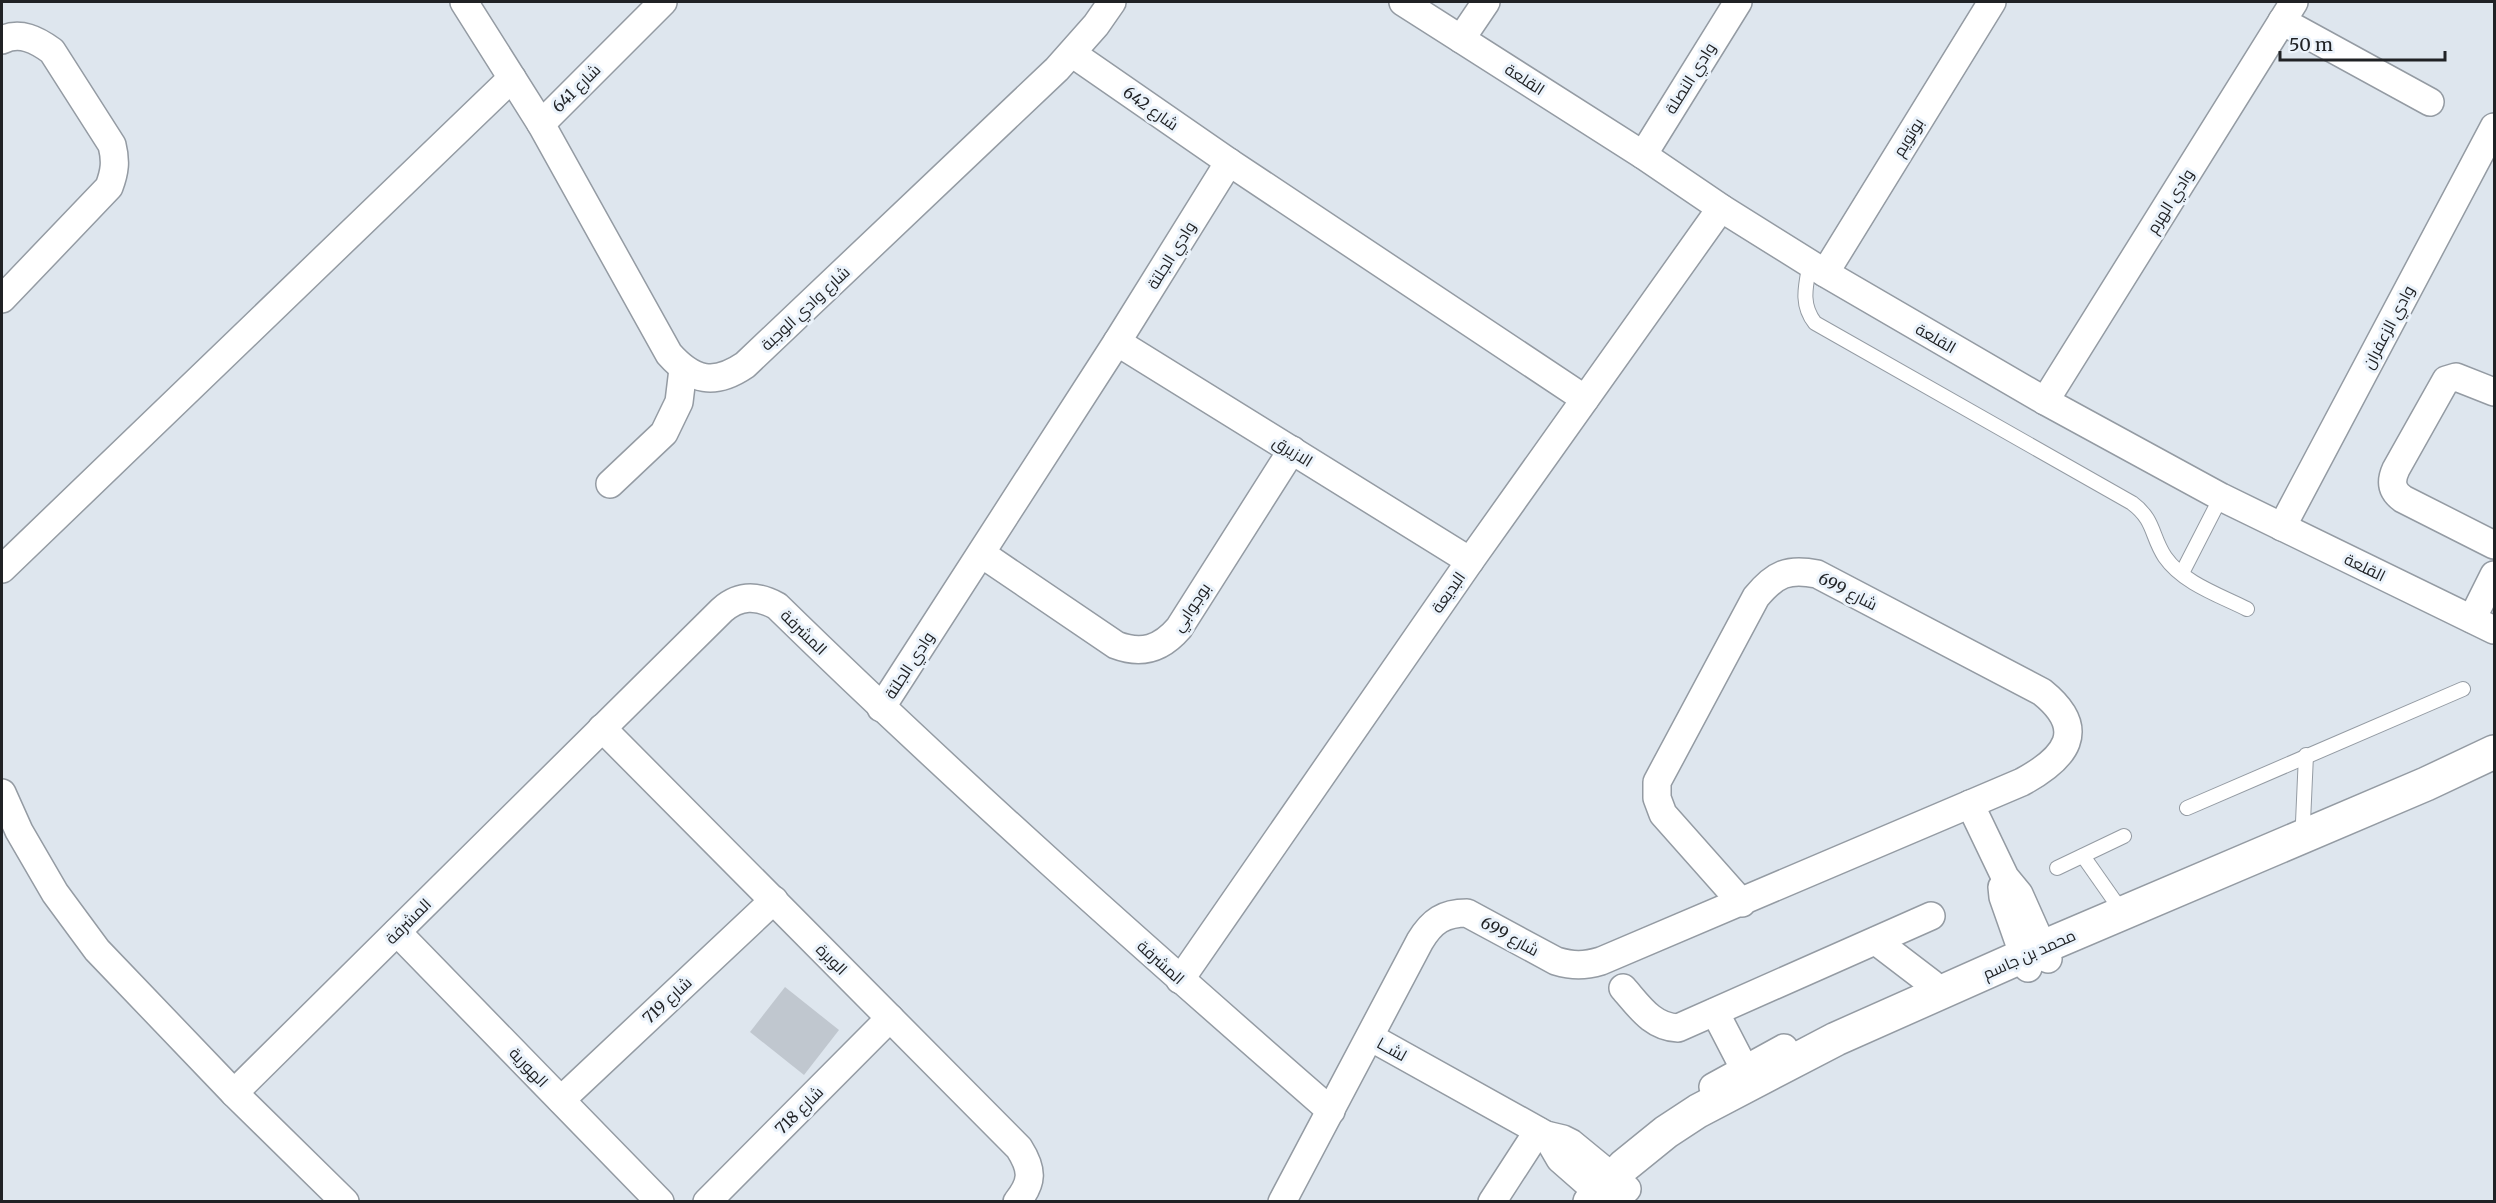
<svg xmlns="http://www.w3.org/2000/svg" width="2496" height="1203" font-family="Merriweather,Cairo,serif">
	<rect width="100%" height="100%" fill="#dee6ee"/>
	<polygon fill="#c0c7cf" points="785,987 839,1030 804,1075 750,1032"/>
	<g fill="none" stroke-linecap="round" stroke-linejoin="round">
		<defs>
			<g id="lane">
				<path d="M1810,263C1806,285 1800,304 1815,323L2132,503C2155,520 2151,536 2165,557C2183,583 2219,595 2247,609"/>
				<polyline points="2182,573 2221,497"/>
				<polyline points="2187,808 2463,689"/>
				<polyline points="2303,822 2306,755"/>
				<polyline points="2083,856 2123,913"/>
				<polyline points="2057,868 2124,836"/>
			</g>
			<g id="street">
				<path d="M464,2L541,124L669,354C693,381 714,386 745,365L1057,69L1096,25L1112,2"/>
				<polyline points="1403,2 1643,155 1721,208 1825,273 2045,401 2221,497 2494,630"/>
				<polyline points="2282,21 2430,102"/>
				<polyline points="1461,39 1486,2"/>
				<path d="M2,40C20,31 37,40 52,51L112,145C116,161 115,171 109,187L2,299"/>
				<polyline points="1073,54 1229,162 1585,399"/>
				<polyline points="541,124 663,2"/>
				<polyline points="1643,155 1738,2"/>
				<polyline points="1825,273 1992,2"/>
				<polyline points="1117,342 1470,561"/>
				<path d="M2494,392L2456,377L2446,380L2396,469C2390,482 2392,491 2403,499L2494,545"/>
				<polyline points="2045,401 2294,2"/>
				<polyline points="610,484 664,433 679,402 683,369"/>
				<polyline points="2282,527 2494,127"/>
				<path d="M982,554L1116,645C1142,655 1161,649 1179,628L1292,450"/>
				<polyline points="2,569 512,78"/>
				<polyline points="2472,619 2494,575"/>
				<polyline points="881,708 1117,342 1229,162"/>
				<path d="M602,728L1019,1148C1033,1170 1033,1182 1017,1202"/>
				<polyline points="2,793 19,831 55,893 97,950 234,1093 345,1202"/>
				<polyline points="1970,804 2005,877 2019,894 2048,959"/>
				<polyline points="2002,887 2003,897 2028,968"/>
				<polyline points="397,932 660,1202"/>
				<polyline points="1876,941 1931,983"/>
				<polyline points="1180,980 1470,561 1721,208"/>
				<path d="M1623,988C1639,1006 1652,1027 1678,1028L1931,916"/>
				<polyline points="1715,1012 1744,1068"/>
				<polyline points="1370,1037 1546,1135 1563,1139 1571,1143 1627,1189"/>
				<polyline points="1713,1087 1784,1048"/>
				<path d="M234,1093L722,610C739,595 757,595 777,606C956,781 1143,947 1331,1111"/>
				<polyline points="561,1100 774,900"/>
				<polyline points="1546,1135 1560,1159 1609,1202"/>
				<polyline points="707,1202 890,1018"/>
				<path d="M1282,1202L1420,941C1432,921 1444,913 1467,913L1556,961C1573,966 1584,966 1601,961L2022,782C2066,758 2089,730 2042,692L1817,574C1788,568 1775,574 1756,597L1657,782V798L1663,814L1742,903"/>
				<polyline points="1492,1202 1538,1131"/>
			</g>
			<polyline id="secondary" points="1590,1202 1624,1166 1666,1132 1698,1111 1836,1039 2043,947 2426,784 2494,752"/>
		</defs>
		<use href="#lane" stroke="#949ba3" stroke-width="16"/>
		<use href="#street" stroke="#949ba3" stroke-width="30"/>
		<use href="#secondary" stroke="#949ba3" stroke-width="36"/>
		<use href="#lane" stroke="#fff" stroke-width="14"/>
		<use href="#street" stroke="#fff" stroke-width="27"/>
		<use href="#secondary" stroke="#fff" stroke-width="33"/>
	</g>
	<g text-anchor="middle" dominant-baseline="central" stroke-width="6" stroke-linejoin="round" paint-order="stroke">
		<g font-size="16" fill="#202225" stroke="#ebf3fb">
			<text transform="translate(1690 78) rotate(-58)">وادي النصلة</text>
			<text transform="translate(1525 79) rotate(33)">القلعة</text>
			<text transform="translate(576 88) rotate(-45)">شارع 641</text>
			<text transform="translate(1151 108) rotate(35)">شارع 642</text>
			<text transform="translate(1908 137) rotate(-58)">بوتويم</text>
			<text transform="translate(2170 201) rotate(-58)">وادي الهرم</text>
			<text transform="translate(1171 255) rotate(-58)">وادي الجلتة</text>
			<text transform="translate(805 308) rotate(-43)">شارع وادي الوجبة</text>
			<text transform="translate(2388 327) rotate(-62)">وادي الزعفران</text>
			<text transform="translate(1936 338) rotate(30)">القلعة</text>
			<text transform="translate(1293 451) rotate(32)">الازيرق</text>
			<text transform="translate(2365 567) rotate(26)">القلعة</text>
			<text transform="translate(1848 591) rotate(27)">شارع 699</text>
			<text transform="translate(1448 592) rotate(-55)">البديعة</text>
			<text transform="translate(1191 607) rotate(-56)">بوجوابي</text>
			<text transform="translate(804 632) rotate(44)">المشرفة</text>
			<text transform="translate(909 665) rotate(-57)">وادي الجلتة</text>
			<text transform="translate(408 921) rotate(-45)">المشرفة</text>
			<text transform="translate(1510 936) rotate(29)">شارع 699</text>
			<text transform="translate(2029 954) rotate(-24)">محمد بن جاسم</text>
			<text transform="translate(832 959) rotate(45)">الوبرة</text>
			<text transform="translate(1161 962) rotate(42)">المشرفة</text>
			<text transform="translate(667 1000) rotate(-43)">شارع 719</text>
			<text transform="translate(1392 1049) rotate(29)">لشــا</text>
			<text transform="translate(529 1067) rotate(46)">الهورية</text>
			<text transform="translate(799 1110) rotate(-45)">شارع 718</text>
		</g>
	</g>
	<rect width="2496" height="1203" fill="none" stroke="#202225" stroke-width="6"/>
	<path d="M2280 51v9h165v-9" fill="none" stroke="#202225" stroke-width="3"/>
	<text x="2289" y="51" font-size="18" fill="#202225" stroke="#ebf3fb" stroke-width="4.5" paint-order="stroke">50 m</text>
</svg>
